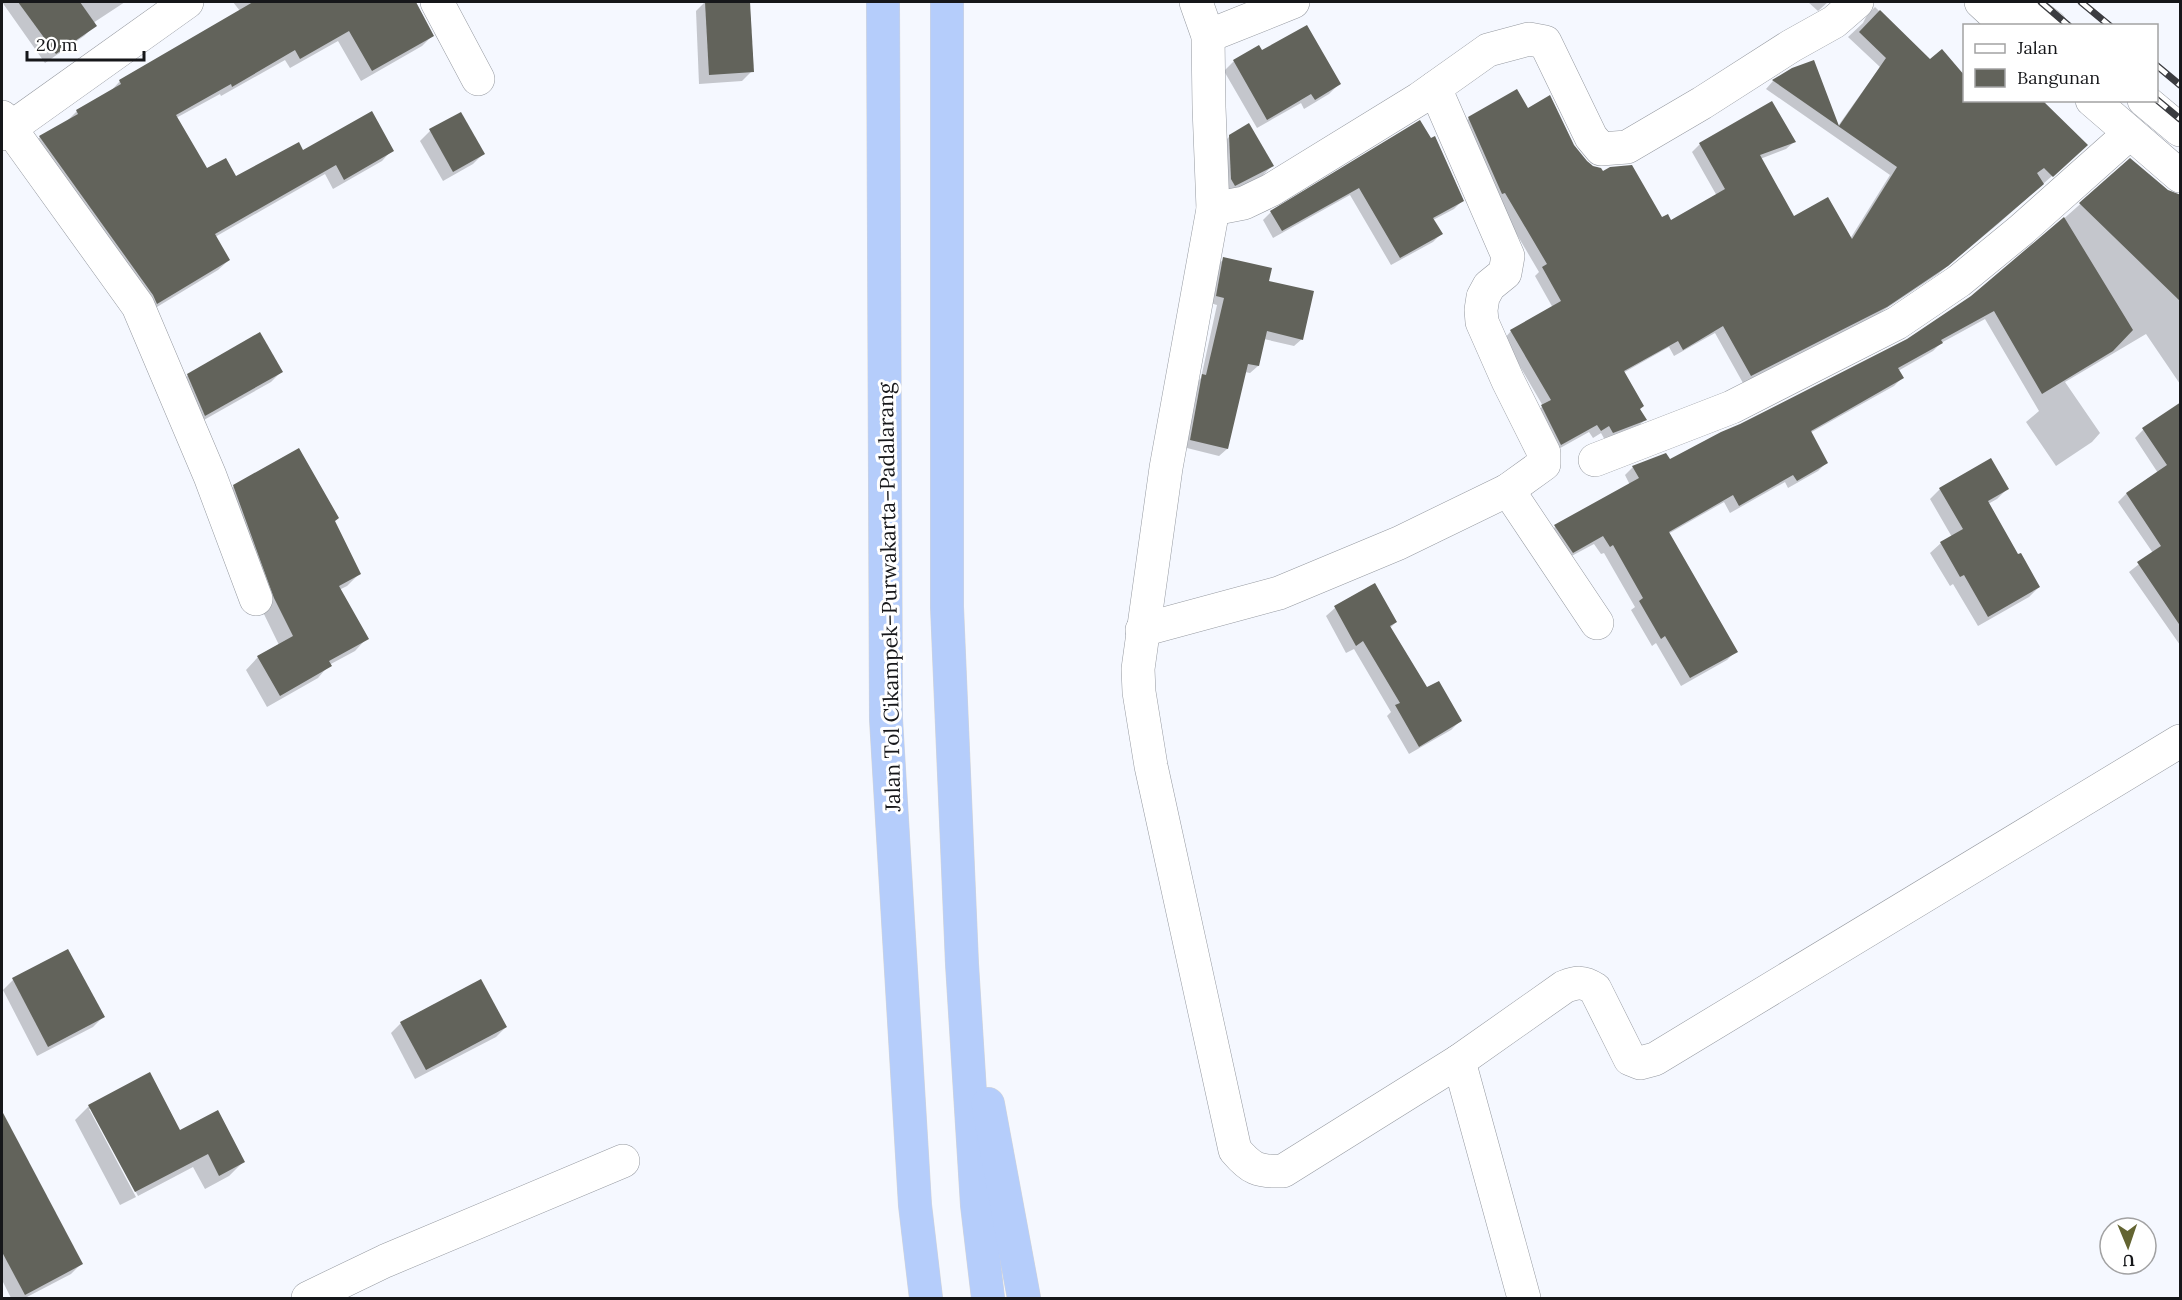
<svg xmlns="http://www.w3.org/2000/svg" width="2182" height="1300" font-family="Lora,serif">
	<rect width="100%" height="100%" fill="#f5f8ff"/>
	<g fill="#0003">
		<polygon points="2,2 125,2 93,23 95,25 84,36 45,63"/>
		<polygon points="233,2 413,2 432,36 422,46 361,81 338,41 290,68 285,60 221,96 220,94 176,118 207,170 236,178 303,152 392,150 382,161 333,189 325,174 215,237 229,260 218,270 147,313 29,147 40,137 66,122 77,111 110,92 120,81 240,11"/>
		<polygon points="705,2 748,2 752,71 742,81 699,84 696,11"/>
		<polygon points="1808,2 1828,2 1818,11"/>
		<polygon points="1875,7 1930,61 1964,100 2048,100 2044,104 2078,153 1998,224 1938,274 1878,314 1743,383 1715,333 1674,356 1669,347 1623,373 1645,420 1637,427 1605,440 1601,433 1593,438 1589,432 1553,452 1534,414 1543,406 1504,339 1511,331 1553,308 1535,276 1539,272 1496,199 1461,126 1469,118 1528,110 1573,146 1592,167 1662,219 1671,222 1717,196 1692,152 1700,144 1771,103 1794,142 1786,149 1760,159 1793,218 1850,239 1890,175 1766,89 1773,81 1793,69 1814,62 1838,126 1880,67 1848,37 1863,23 1867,15"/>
		<polygon points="1261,52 1339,84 1329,94 1304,109 1301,103 1257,128 1224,71 1234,61"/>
		<polygon points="1420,122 1462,201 1454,209 1433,220 1441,234 1433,242 1391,265 1350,195 1273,238 1263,220 1271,212"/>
		<polygon points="430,131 483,154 473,164 443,181 420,141"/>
		<polygon points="1230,136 1272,166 1262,176 1224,195 1219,147"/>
		<polygon points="2130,160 2180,226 2180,384 2146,334 2065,382 2100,433 2092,442 2056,466 2026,422 2039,411 1985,319 1941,343 1933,351 1898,371 1902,378 1894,386 1810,433 1827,462 1818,471 1788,488 1785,482 1730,513 1724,502 1668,534 1736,651 1727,660 1681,686 1656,643 1652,646 1631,610 1635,607 1604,553 1601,554 1594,544 1564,560 1547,535 1555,527 1630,485 1625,475 1633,467 1669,461 1908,340 1972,297 2033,246"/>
		<polygon points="1224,259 1268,282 1302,339 1294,346 1264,339 1258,366 1250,373 1245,372 1227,449 1219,456 1183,447 1195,384 1201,378 1217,305 1210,303 1216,266"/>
		<polygon points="281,372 271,382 195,425 178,385 188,375"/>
		<polygon points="2180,404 2180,645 2129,572 2153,553 2118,502 2126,494 2158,473 2135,438 2143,430"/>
		<polygon points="234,486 359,574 347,586 339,590 367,638 355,651 329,665 318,678 267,707 246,670 258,657 279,645 262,610 222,498"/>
		<polygon points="1940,489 2007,489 1997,499 1988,504 2018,556 2039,587 2029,597 1978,626 1953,584 1950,586 1930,553 1941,543 1952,537 1930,499"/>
		<polygon points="1374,585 1396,622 1390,628 1426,689 1460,721 1451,730 1409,754 1387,716 1391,712 1354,649 1346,653 1326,616 1335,608"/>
		<polygon points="68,951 103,1017 93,1027 37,1056 3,990 13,980"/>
		<polygon points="401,1023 506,1027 496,1037 415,1079 391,1033"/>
		<polygon points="89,1106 180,1132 243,1162 229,1176 205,1189 193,1167 138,1196 92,1109 89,1109 136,1197 120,1205 75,1120"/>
		<polygon points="2,1114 81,1264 71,1274 25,1298 11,1298 2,1280"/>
	</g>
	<g fill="#62635b">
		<polygon points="18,2 80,2 97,26 56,54"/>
		<polygon points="253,2 416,2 434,36 372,71 349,31 300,59 295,50 232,87 231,84 176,115 207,168 226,158 236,176 299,142 303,150 372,111 394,151 344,180 336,165 215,234 230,260 157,304 153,295 39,136 78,114 76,110 121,84 119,80"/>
		<polygon points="705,2 750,2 754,72 709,75"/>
		<polygon points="1880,10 1930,59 1942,49 1965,76 1965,100 2042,100 2088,145 2053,177 2044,168 2037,173 2044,184 1948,266 1887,307 1751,376 1723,326 1683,350 1678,341 1624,371 1644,406 1640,409 1647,420 1613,433 1609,426 1601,431 1597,425 1561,445 1541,405 1551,400 1510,330 1561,301 1542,267 1547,264 1505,193 1502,194 1468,117 1517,89 1528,108 1550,95 1574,145 1587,161 1593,166 1601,168 1603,171 1610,167 1632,165 1662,217 1668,214 1671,220 1725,189 1699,143 1772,101 1796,142 1760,155 1794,216 1828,197 1852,239 1897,167 1772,80 1792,68 1814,60 1839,126 1886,58 1859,32"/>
		<polygon points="1307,25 1341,84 1315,100 1311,94 1267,120 1233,60 1259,45 1262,50"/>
		<polygon points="461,112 485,154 453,172 429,129"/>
		<polygon points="1420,120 1431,138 1435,136 1464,201 1433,218 1443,234 1400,258 1359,188 1282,231 1270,211"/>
		<polygon points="1249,123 1274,166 1235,186 1231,179 1229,135"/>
		<polygon points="2130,158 2168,190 2181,195 2181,302 2079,203"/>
		<polygon points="2064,217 2133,330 2113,351 2042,394 1994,311 1941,340 1943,343 1898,368 1904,378 1811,431 1828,463 1797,481 1793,475 1739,506 1733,495 1669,532 1738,652 1690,678 1665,636 1661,639 1639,601 1643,598 1613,545 1610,547 1603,536 1573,553 1554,525 1639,478 1632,466 1666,453 1670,459 1721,432 1740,424 1907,339 1971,296"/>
		<polygon points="1223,257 1272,268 1269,281 1314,291 1303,340 1267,331 1259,366 1248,364 1228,449 1190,440 1202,374 1206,375 1224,298 1216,296"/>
		<polygon points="260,332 283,372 205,416 187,374"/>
		<polygon points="2181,402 2181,627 2137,562 2161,546 2126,493 2167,465 2142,428"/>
		<polygon points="299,448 339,518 335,521 361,574 339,586 369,639 329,661 332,666 280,696 257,656 293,636 274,598 233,485"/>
		<polygon points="1991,458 2009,489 1988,501 2018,554 2021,553 2040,587 1988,617 1964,575 1960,577 1940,542 1963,529 1939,488"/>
		<polygon points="1375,583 1397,622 1390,626 1427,687 1439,681 1462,721 1419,747 1395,705 1400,703 1363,641 1356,646 1334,606"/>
		<polygon points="68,949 105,1017 48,1047 12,978"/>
		<polygon points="481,979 507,1027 426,1070 400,1022"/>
		<polygon points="150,1072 180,1130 218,1110 245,1162 219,1176 208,1154 135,1192 88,1105"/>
		<polygon points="2,1111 83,1264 25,1295 2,1252"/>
	</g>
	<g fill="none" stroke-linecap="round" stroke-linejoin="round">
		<defs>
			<g id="minor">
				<polyline points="437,2 478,79"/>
				<path d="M1196,2L1208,36L1209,107L1213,209L1166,468L1138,669L1139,692L1151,766L1235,1150C1251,1169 1258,1172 1283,1171L1459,1061L1564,987C1577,982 1583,981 1595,989L1630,1059L1640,1063L1655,1059L2180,741"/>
				<polyline points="1981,2 2007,26"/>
				<polyline points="2018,2 2050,26"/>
				<polyline points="1208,36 1293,2"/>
				<polyline points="2092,100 2180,176"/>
				<polyline points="2144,100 2180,130"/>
				<polyline points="2,117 138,306 210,476 256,599"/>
				<polyline points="2,134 187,2"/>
				<polyline points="1213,209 1244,203 1271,190 1419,99 1488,50 1529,39 1545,42 1591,137 1601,149 1627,147 1702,103 1791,46 1834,22 1857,2"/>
				<polyline points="1595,460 1732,407 1897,323 1959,281 2020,231 2129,134"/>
				<polyline points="1508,490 1597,623"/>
				<polyline points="1142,630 1279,593 1399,543 1508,490 1544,464 1544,453 1508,381 1482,322 1481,310 1483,297 1489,286 1505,273 1508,256 1435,88"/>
				<polyline points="1459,1061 1524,1298"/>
				<polyline points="308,1298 385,1261 623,1161"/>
			</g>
			<g id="highway">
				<polyline points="883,2 886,719 915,1205 926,1298"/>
				<polyline points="947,2 947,607 962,964 977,1205 988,1298"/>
				<polyline points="988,1104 1024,1298"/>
			</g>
		</defs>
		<use href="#minor" stroke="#9599a0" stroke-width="34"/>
		<use href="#highway" stroke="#d5d5d6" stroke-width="34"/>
		<use href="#minor" stroke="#fff" stroke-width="33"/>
		<use href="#highway" stroke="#b5cdfb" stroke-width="33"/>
		<defs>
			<g id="rail">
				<polyline points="2041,2 2069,26"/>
				<polyline points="2081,2 2110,26"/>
				<polyline points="2156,65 2180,85"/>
				<polyline points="2156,99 2180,119"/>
			</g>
		</defs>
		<use href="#rail" stroke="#3b3c40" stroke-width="7"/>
		<use href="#rail" stroke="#fff" stroke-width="4.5" stroke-dasharray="14" stroke-linecap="butt"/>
	</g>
	<g text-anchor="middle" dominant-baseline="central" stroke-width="6" stroke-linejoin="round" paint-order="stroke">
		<g font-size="21" fill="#16171a" stroke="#fff">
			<text transform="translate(889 597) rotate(-91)">Jalan Tol Cikampek–Purwakarta–Padalarang</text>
		</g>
	</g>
	<rect width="2182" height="1300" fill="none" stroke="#16171a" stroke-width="6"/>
	<rect x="1963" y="24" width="195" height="78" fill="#ffffff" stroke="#a2a2a3" stroke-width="1.5"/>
	<rect x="1975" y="44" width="30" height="9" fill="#ffffff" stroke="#a2a2a3" stroke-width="1.5"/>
	<text x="2017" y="54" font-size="18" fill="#16171a">Jalan</text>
	<rect x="1975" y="69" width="30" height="18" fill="#62635b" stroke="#a2a2a3" stroke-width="1.5"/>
	<text x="2017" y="84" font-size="18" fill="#16171a">Bangunan</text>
	<g transform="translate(2128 1246) rotate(178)"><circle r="28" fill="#ffffff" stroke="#a2a2a3" stroke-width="1.5"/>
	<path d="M0-4.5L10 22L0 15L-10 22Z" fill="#636431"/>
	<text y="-9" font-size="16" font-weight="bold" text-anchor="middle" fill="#16171a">U</text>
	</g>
	<path d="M27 51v9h117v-9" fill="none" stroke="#16171a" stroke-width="3"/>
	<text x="36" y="51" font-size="18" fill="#16171a" stroke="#ffffff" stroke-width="4.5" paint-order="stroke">20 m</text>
</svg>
